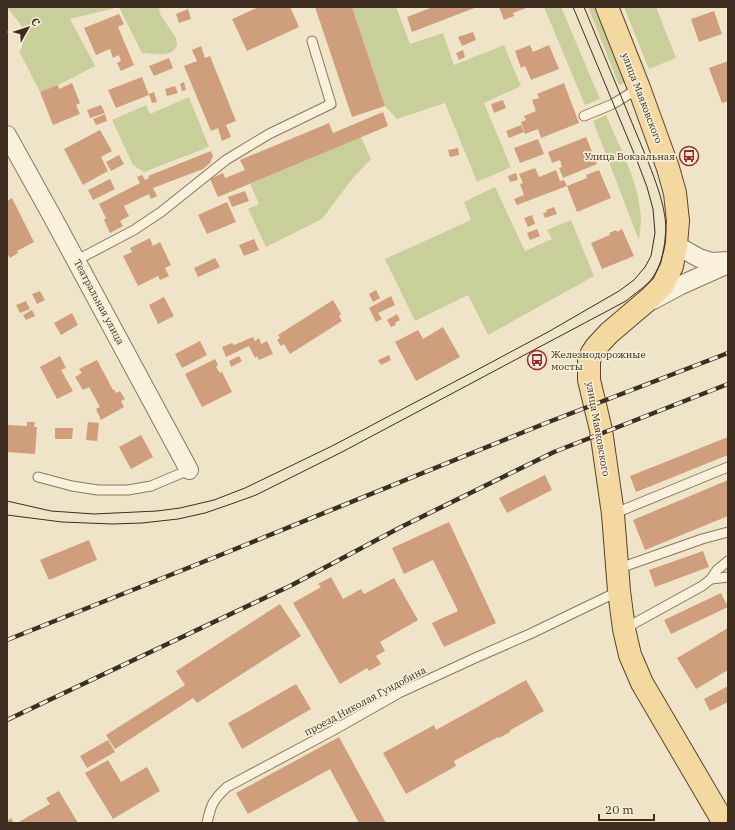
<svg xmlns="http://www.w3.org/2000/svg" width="735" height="830" font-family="'IBM Plex Serif',serif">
	<rect width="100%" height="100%" fill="#f0e4c8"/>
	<g fill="#c9cf9b">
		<path d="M7,7H159L160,14L176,38L177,45C176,47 175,49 173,51C165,57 151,53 142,53L119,7L70,19L95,66L58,85L40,92L19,51L22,48L21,25Z"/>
		<polygon points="352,7 396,7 410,44 443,33 454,65 504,45 521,86 484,103 511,167 477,182 445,103 397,119 385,106"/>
		<polygon points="544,7 561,7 600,99 585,105"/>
		<polygon points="588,7 599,7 629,81 619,85"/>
		<polygon points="624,7 656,7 676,58 649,69"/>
		<polygon points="189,97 209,147 144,172 133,165 112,120 146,105 150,114"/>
		<path d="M606,115C620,148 639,182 641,218C641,225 640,233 639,240L593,121Z"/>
		<polygon points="361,137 371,159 352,179 322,219 266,247 248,209 259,204 250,184"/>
		<polygon points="495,187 525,251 552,239 547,230 571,220 594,276 488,335 468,295 415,321 385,259 471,220 464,202"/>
	</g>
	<g fill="#cf9f7d">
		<polygon points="259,7 290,7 299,27 247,51 232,19"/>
		<polygon points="315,7 352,7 385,106 352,117"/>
		<polygon points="433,7 477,7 412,32 407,17"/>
		<polygon points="499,7 529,7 513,13 514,16 504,20"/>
		<polygon points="188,9 191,19 179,23 176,14"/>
		<polygon points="714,11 722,34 699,42 691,19"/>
		<polygon points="119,14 124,24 118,27 134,65 121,71 117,63 121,61 119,55 113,58 110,49 96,55 84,28"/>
		<polygon points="473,32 476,40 462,46 458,37"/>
		<polygon points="530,45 533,52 549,45 559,69 531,80 525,66 521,68 515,51"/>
		<polygon points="201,46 205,58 210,56 236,121 226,125 231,137 222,141 218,128 211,131 184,66 197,61 192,50"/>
		<polygon points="463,50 465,57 459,60 456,53"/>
		<polygon points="169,58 173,68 154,76 149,66"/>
		<polygon points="728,61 728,101 722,103 709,68"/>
		<polygon points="142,77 149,95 116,108 108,90"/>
		<polygon points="184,82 186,90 182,91 180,84"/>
		<polygon points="72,83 80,103 76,105 80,114 53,125 40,92 58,85 59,89"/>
		<polygon points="564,83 579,123 541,138 538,129 525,134 521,122 526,120 524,116 536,111 532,100 539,98 537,94"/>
		<polygon points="175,86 178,93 167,96 165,89"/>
		<polygon points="154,92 157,102 152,103 149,94"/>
		<polygon points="503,100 506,108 494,113 491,104"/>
		<polygon points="101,105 105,113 90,118 87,110"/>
		<polygon points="383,112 388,126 218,197 210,179 223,173 225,178 245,170 240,160 329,123 333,133"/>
		<polygon points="105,114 107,121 96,125 93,119"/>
		<polygon points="521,125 524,132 509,138 506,131"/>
		<polygon points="100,130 112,151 101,157 108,171 83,185 64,149"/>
		<polygon points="586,137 597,164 563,178 559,168 562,167 560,160 552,163 548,152"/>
		<polygon points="538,139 544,154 520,163 514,148"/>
		<polygon points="458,148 459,155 450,157 448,150"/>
		<polygon points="211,151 213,156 210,163 203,169 153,188 157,196 151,199 149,194 124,206 129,216 120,221 123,226 110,233 104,220 106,218 99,204 140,183 137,177 142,175 145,180 149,178 148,176"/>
		<polygon points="119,155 124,164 111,171 106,162"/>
		<polygon points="535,168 539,177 556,170 560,181 564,180 567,186 517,205 514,199 524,195 520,184 523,183 519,174"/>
		<polygon points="599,170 611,198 577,212 567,186 587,178 586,175"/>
		<polygon points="516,173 518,180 510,182 508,176"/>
		<polygon points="110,179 115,189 93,200 88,190"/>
		<polygon points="245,191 249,201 232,207 228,197"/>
		<polygon points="12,198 34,242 17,251 18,253 10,258 7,253 7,201"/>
		<polygon points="227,202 236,222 207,234 198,215"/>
		<polygon points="554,207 557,214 545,218 543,213 547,212 546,210"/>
		<polygon points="532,215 535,224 528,227 524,218"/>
		<polygon points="537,229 540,236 530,240 527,233"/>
		<polygon points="622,229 634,256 602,269 591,243 610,235 609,233 616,230 617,232"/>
		<polygon points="150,238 153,246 160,242 171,265 165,268 169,276 160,280 158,276 138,286 123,256 132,252 130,248"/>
		<polygon points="254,239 259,250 244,256 239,245"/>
		<polygon points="215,258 220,267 198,277 194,268"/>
		<polygon points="376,290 380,298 373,302 369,294"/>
		<polygon points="40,291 45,300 37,304 32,294"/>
		<polygon points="391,296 395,305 378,313 382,319 376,322 369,308"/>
		<polygon points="164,297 174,316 158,324 149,305"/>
		<polygon points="333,300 341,314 339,316 342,321 290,354 284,344 281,346 277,340 280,338 278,335"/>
		<polygon points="26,301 30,309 20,313 16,305"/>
		<polygon points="32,310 35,316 26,320 23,315"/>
		<polygon points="72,313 78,325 61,335 54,323"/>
		<polygon points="397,314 400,320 395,323 396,325 391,327 387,320"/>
		<polygon points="443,327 460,357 416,381 395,342 418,330 423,339"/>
		<polygon points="253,337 255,341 259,338 261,344 267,341 273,354 259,360 257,356 255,358 249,346 226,357 222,347 232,343 234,345"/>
		<polygon points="200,341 207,355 182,368 175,354"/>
		<polygon points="389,355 391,360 381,365 378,360"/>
		<polygon points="60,356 66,368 61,370 73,391 57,399 40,367"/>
		<polygon points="239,356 242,361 231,367 229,361"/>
		<polygon points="215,359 218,365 216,367 220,373 222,372 232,392 202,407 185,374"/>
		<polygon points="97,360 113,390 114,389 116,393 120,391 125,399 121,401 124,407 101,420 96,409 100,407 89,387 83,390 75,377 82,373 79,369"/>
		<polygon points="27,422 35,422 34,427 37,427 35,454 7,452 7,425 27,426"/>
		<polygon points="88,422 99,423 97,441 86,440"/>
		<polygon points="55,428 73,428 72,439 55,439"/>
		<polygon points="141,435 153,457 131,469 119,447"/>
		<polygon points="728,437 728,455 636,492 630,476"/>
		<polygon points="545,475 552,490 507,513 499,498"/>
		<polygon points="728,480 728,516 645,550 633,520"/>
		<polygon points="449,522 496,623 444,647 432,623 458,611 433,560 404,574 392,548"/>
		<polygon points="89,540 97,560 49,580 40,560"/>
		<polygon points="703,551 709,567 655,587 649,570"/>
		<polygon points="331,577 343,599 361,589 364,594 394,578 418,620 380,642 385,651 376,656 381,664 369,671 367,668 340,684 293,603 321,587 318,584"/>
		<polygon points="721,593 728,607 671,634 664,620"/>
		<polygon points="280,604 301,636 197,703 193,698 115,749 106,735 185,685 176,671"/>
		<polygon points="728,628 728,670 696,689 677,658"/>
		<polygon points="526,680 544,711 509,731 510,732 499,738 498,737 454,761 456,766 406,794 383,753 434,725 436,730"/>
		<polygon points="296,684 311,709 242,749 228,723"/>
		<polygon points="728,686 728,702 710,711 704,699"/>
		<polygon points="339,737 386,823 359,823 330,769 248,814 236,793"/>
		<polygon points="108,740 115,752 87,768 80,756"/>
		<polygon points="108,760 121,782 147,767 160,791 113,819 85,773"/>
		<polygon points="59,791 78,823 17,823 50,804 46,798"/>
		<polygon points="11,818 14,823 7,823 7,821"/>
	</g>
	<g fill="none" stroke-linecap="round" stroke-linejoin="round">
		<defs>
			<g id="service">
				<polyline points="584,116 613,104 639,88"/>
				<polyline points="77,260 134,230 161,212 226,160 269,134 331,104 312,41"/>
				<polyline points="38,477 72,486 98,490 128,490 151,486 189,470"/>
				<polyline points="613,514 728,467"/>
				<polyline points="617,569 702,539 728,532"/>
				<polyline points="711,579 728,577"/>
				<polyline points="624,629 702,586 711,579 717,570 728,561"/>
				<path d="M207,823C211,804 213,800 227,787L332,731L399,693L475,658L532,633L619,591"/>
			</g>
			<g id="minor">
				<polyline points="7,135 52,216 189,470"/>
				<polyline points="676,245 699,258 712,262 728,261"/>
				<polyline points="651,301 681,285 728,264"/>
			</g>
			<polyline id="primary" points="607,7 639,88 668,168 675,193 678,221 676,245 672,266 663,285 649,299 609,333 596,347 592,353 589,360 589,380 601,430 613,514 619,591 624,629 630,655 642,683 724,823"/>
		</defs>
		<use href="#service" stroke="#8d765c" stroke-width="11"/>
		<use href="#minor" stroke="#8d765c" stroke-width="20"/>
		<use href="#primary" stroke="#5b4430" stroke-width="24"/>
		<use href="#service" stroke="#faf1dc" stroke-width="9"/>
		<use href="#minor" stroke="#faf1dc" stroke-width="18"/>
		<use href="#primary" stroke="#f3d9a0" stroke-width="22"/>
		<g stroke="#3d2e20" stroke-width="1">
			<polyline points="7,501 51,511 94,514 157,511 180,508 214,500 245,488 332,446 475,371 548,332 619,291 634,280 645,267 651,256 655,233 653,209 647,187 636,158 573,7"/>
			<path d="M7,515L62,522L112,524L142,523L178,519L205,513L234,503L256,495L342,452L626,301C635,293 646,287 653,277C657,271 660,264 662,257C673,224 659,190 647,159L584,7"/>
		</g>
		<defs>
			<g id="rail">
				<polyline points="7,640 213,558 546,423 728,353"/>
				<polyline points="7,720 292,585 401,527 554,452 728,384"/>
			</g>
		</defs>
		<use href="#rail" stroke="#3d2e20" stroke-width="4.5"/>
		<use href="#rail" stroke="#f7eed8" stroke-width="3" stroke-dasharray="9" stroke-linecap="butt"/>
	</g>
	<defs>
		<symbol id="bus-ring" viewBox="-11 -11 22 22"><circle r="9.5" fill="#f7eed8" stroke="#9e2a2b" stroke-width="1.5"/><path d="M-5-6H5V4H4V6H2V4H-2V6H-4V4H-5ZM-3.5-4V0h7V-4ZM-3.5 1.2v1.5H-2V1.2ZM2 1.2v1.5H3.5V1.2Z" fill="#9e2a2b"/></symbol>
	</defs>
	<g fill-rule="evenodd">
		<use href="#bus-ring" x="678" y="145" width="22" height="22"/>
		<use href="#bus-ring" x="526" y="349" width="22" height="22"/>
	</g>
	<g text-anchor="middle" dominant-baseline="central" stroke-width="3.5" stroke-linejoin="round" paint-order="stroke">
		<g font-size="10" fill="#3d2e20" stroke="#f7eed8">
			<text transform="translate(642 98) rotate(69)">улица Маяковского</text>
			<text transform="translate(99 302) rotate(62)">Театральная улица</text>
			<text transform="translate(598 429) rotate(80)">улица Маяковского</text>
			<text transform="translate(365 701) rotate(-28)">проезд Николая Гундобина</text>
		</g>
		<g font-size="10" fill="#3d2e20" stroke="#f7eed8" text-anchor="end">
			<text x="675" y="156">Улица Вокзальная</text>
			<text x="551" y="354" text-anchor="start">Железнодорожные<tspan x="551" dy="12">мосты</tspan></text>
		</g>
	</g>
	<rect width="735" height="830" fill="none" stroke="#3d2e20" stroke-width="16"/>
	<g transform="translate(28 28) rotate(51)" stroke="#f7eed8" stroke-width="3" paint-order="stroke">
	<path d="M0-3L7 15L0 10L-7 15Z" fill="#3d2e20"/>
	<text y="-6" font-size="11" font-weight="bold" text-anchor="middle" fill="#3d2e20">С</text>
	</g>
	<path d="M599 814v6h55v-6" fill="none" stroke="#3d2e20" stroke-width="2"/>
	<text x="605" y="814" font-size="12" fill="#3d2e20" stroke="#f7eed8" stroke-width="3" paint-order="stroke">20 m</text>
</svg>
